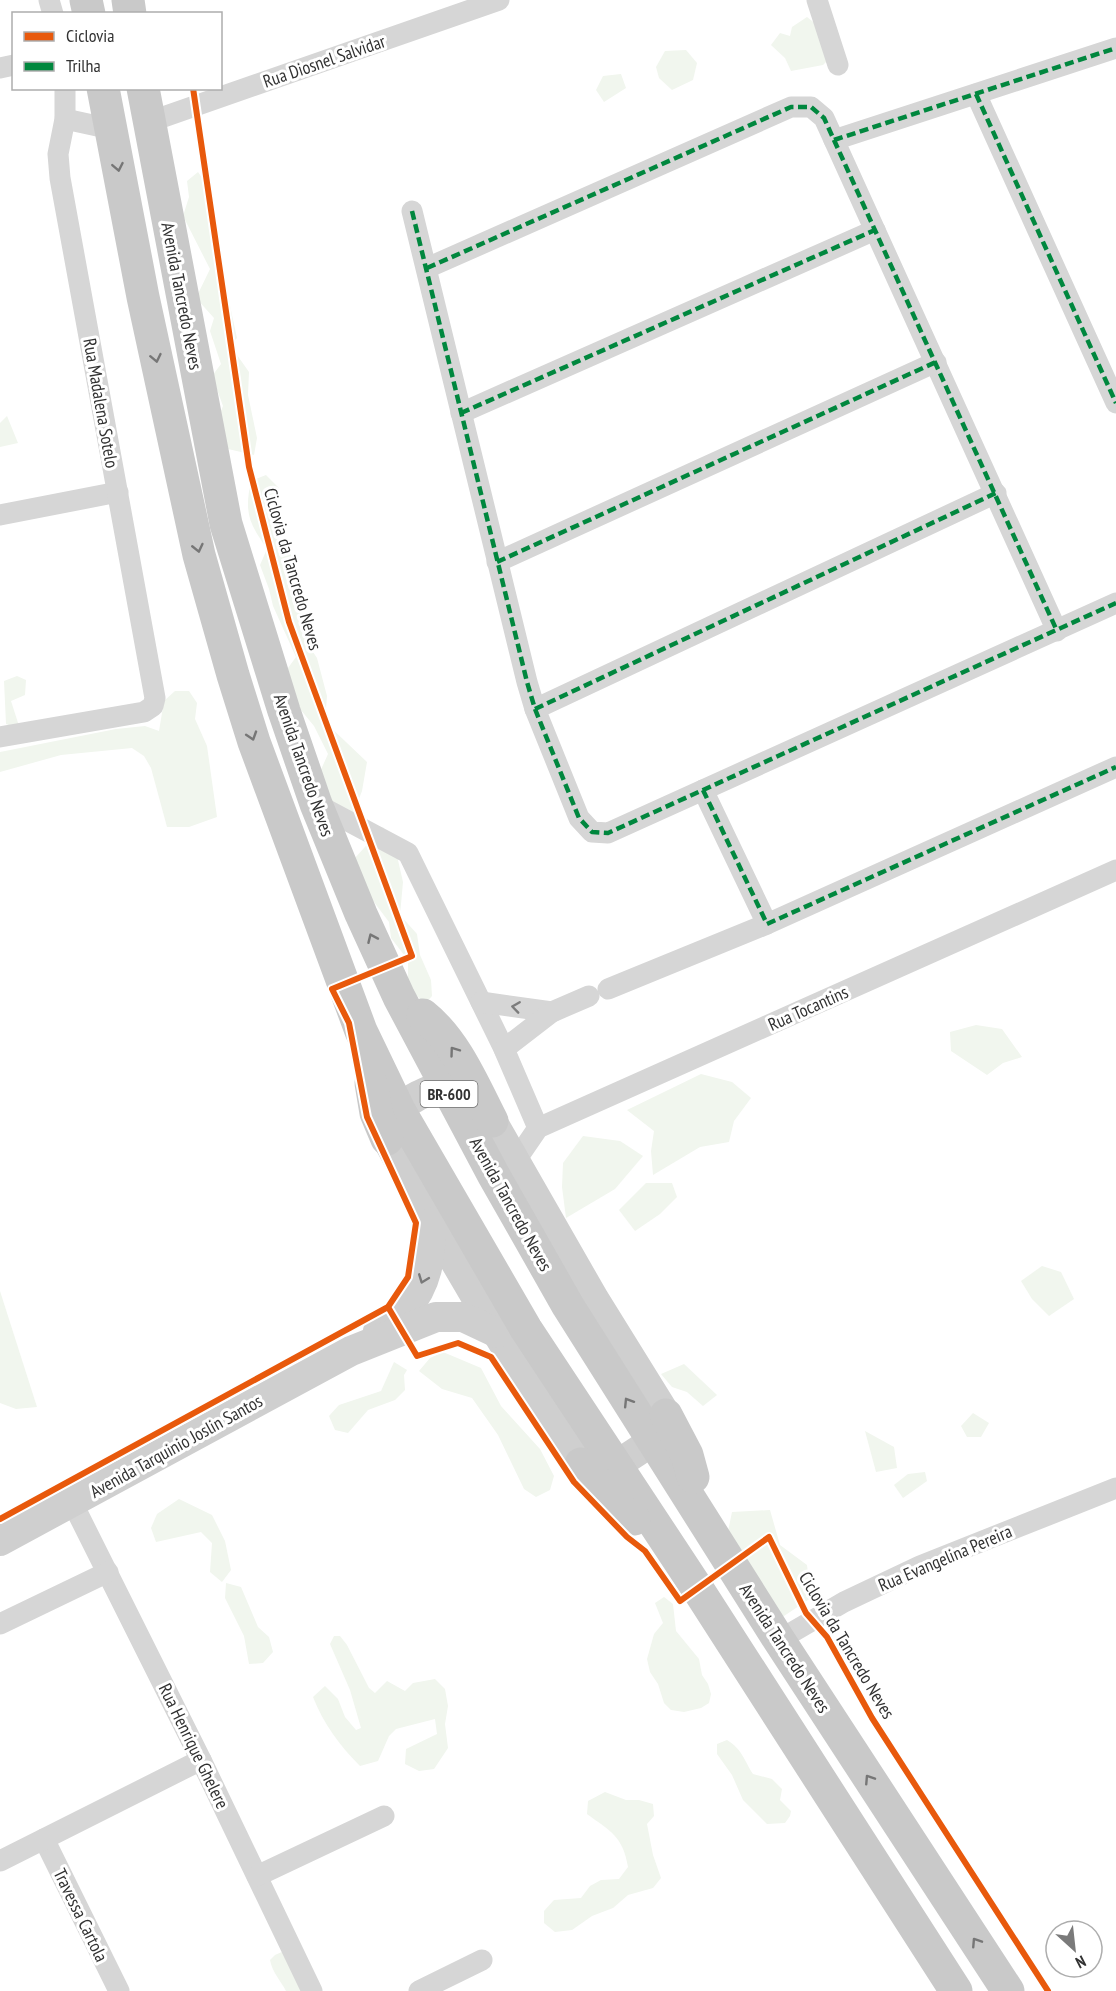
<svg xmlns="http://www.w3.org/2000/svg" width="1116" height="1991" font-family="'PT Sans Narrow',sans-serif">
	<rect width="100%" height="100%" fill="#fff"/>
	<g fill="#f1f6ee">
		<polygon points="807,17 817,25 831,57 823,65 791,71 785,58 771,45 780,33 790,36 792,27"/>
		<polygon points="686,50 697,63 693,80 672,90 659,78 656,67 665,51"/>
		<polygon points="621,74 626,88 604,102 596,90 603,76"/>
		<polygon points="198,172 214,195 216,248 224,274 223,288 230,306 237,338 230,345 249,372 248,395 257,438 254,455 228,449 219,416 223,406 212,376 221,364 210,331 214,318 196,298 210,269 183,216 189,197 187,181"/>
		<polygon points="7,416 18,443 0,447 0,423"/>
		<path d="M266,475L279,488L277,538L293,555L291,579L293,594L302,615L305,640L317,658L327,696L325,722L367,762L362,791L352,817L323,801L319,774L328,754L314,726L291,698L288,668L296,657L273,606L269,589L260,565L267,549C249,523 244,513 251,481Z"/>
		<polygon points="17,676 26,680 25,695 11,701 20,729 6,724 4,681"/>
		<polygon points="175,691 189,691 197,703 195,719 207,746 217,817 189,827 167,827 151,768 144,756 132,748 61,755 0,772 0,752 116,729 145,726 159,731 164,701"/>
		<polygon points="383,827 395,847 403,882 400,915 417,934 420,955 431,980 432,996 425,1004 408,987 408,960 391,938 389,922 371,898 355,858"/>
		<polygon points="976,1025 1002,1029 1022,1057 1003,1063 987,1075 951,1051 950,1032"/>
		<polygon points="701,1074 732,1082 751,1098 734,1121 729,1142 700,1147 653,1175 651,1151 654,1131 627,1110"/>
		<polygon points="583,1136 620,1141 643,1156 615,1189 566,1218 562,1187 563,1163"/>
		<polygon points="646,1183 672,1183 677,1197 660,1214 635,1231 619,1210"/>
		<polygon points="1042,1266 1061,1272 1074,1299 1049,1316 1032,1299 1021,1281"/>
		<polygon points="0,1291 37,1407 16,1409 0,1403"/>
		<polygon points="443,1352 481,1368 501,1406 540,1449 554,1476 550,1490 536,1497 524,1489 498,1435 472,1398 442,1389 419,1371 430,1358"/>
		<polygon points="394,1362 407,1370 404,1375 405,1390 395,1400 368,1410 348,1433 335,1430 329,1416 339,1405 381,1391"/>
		<polygon points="684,1364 717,1395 703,1406 687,1392 672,1387 661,1374"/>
		<polygon points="973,1413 989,1423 981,1437 967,1437 961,1426"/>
		<polygon points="865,1431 894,1447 897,1468 876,1472"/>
		<polygon points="925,1472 927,1481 903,1498 894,1485 908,1474"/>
		<polygon points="179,1499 212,1515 225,1541 231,1570 222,1582 210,1572 212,1543 201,1532 156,1542 151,1528 157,1514"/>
		<polygon points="770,1510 780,1545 807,1565 811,1598 781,1618 726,1541 732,1512"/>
		<polygon points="226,1583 241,1587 258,1627 269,1637 273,1652 263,1663 249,1664 244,1636 225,1598"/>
		<polygon points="664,1597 673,1604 676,1631 699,1659 702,1675 708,1684 711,1694 709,1703 701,1708 684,1712 671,1710 664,1703 658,1684 650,1672 647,1659 654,1634 663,1623 655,1603"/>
		<path d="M334,1636H340L347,1645L369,1688L375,1693L387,1681L405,1691L413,1683L435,1679L445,1689L448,1706L445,1724L448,1748L434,1769L419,1771L405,1764L406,1749L437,1734L435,1719L396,1729L389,1736L378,1761L360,1766C340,1746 323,1723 313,1697L325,1686L338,1699L345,1717L356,1730L361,1728L350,1690L330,1644Z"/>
		<path d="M727,1740C742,1749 744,1760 753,1774L772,1779L782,1789L780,1800L791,1811L790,1816L785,1823L767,1824L743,1800L732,1775L717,1754V1744Z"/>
		<path d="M605,1792L626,1800H639L653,1804L654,1816L647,1824L653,1855L661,1878L653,1888L628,1895L613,1908L592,1916L572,1930L555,1932L544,1923V1911L554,1900L581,1898L590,1886L601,1880L619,1879L628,1867C623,1836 610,1831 587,1814L588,1801Z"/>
		<path d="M284,1951L308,1991H286C281,1981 272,1972 270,1960L275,1955Z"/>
	</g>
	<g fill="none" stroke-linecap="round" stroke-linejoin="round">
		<g stroke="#d6d6d6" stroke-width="21">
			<polyline points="49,0 53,14"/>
			<polyline points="817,0 838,65"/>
			<polyline points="0,68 14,65"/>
			<polyline points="976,94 1116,403"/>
			<polyline points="65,119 111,129"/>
			<polyline points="149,122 499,0"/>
			<polyline points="834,140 1116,48"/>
			<polyline points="412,211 527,682 535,709 579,818 592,832 608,833 1116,603"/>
			<polyline points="427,268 791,107 811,107 824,118 834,140 1057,631"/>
			<polyline points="461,413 875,230"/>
			<polyline points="0,515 118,492"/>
			<polyline points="497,562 936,362"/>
			<polyline points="535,709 996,493"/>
			<polyline points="0,737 144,712 153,706 155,698 60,178 58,154 65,119 65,88"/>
			<polyline points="703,790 767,924 1116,767"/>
			<polyline points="316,804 408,853 504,1049 538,1128"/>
			<polyline points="608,989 767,924"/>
			<polyline points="481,1002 552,1012"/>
			<polyline points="504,1049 552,1012 589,996"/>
			<polyline points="514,1163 538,1128 1116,870"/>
			<polyline points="72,1502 201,1760 312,1991"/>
			<polyline points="0,1624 108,1572"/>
			<polyline points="779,1640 844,1602 920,1566 1116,1488"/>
			<polyline points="44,1839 119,1991"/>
			<polyline points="0,1861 201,1760"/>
			<polyline points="257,1876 384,1816"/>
			<polyline points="419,1991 482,1960"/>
		</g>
		<g stroke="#cfcfcf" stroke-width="30">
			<path d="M444,1084L475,1104L492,1121L594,1299L666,1415L653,1441L615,1466L591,1467L581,1464L560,1436L497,1333L432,1222L387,1139C396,1102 412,1098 444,1084Z"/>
			<path d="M378,1331C387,1325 398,1319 405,1311C429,1282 430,1258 432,1222"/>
			<polyline points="0,1541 351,1351 436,1317 463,1317 497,1333"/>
		</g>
		<g stroke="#c9c9c9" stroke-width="33">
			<polyline points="86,0 89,14"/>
			<polyline points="128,0 130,14"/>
			<polyline points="103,88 143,297 199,555 233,675 254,742 361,1031 399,1110 526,1329 697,1588 956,1991"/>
			<polyline points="143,88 226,524 284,711 316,804 361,914 399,997 493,1174 568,1306 779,1640 1008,1991"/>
			<path d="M423,1015C455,1040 474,1086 492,1121"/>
			<polyline points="371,1083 376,1113 387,1139"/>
			<polyline points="666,1415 687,1455 693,1477"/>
			<polyline points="581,1464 624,1512 634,1519"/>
		</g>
		<g stroke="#00873e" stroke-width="4.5" stroke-dasharray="9 4.5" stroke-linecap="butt">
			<polyline points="976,94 1116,403"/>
			<polyline points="834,140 1116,48"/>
			<polyline points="412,211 527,682 535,709 579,818 592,832 608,833 1116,603"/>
			<polyline points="427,268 791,107 811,107 824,118 834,140 1057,631"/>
			<polyline points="461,413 875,230"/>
			<polyline points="497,562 936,362"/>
			<polyline points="535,709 996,493"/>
			<polyline points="703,790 767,924 1116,767"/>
		</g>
		<defs>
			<g id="cycleway">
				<polyline points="388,1307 417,1356 458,1343 491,1357 574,1482 627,1537 645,1551 680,1601 769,1537 806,1613 827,1637 872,1718 1048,1991"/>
				<polyline points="0,1519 388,1307 408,1277 416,1223 367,1117 349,1023 332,989 412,956 289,622 249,467 193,88"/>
			</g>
		</defs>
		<use href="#cycleway" stroke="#fff" stroke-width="10"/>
		<use href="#cycleway" stroke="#e8590c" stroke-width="6"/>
	</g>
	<defs><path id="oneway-chevron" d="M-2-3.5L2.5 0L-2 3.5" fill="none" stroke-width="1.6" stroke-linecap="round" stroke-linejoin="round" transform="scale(1.5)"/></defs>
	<g stroke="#767676">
		<use href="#oneway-chevron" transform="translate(118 167) rotate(79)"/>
		<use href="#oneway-chevron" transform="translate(156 358) rotate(78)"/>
		<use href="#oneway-chevron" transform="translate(198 548) rotate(77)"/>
		<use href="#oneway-chevron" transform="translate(252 736) rotate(72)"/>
		<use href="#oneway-chevron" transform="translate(372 938) rotate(-114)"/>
		<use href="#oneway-chevron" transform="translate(454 1051) rotate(-126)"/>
		<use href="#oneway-chevron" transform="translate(628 1402) rotate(-122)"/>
		<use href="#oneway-chevron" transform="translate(869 1779) rotate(-123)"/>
		<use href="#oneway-chevron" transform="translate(976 1942) rotate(-123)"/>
	</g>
	<use stroke="#7c7c7c" href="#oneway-chevron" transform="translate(516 1007) rotate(-172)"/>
	<use stroke="#797979" href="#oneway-chevron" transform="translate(423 1279) rotate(111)"/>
	<g text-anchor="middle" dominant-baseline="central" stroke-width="6" stroke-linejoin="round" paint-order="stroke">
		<rect fill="#fff" stroke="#707070" stroke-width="1.5" x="420.5" y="1081" width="57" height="26" rx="4.5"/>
		<g font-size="16" font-weight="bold" fill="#323232">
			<text x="449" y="1094">BR-600</text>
		</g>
		<g font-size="18" fill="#323232" stroke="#fff">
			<text transform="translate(324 61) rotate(-19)">Rua Diosnel Salvidar</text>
			<text transform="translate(182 296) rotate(79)">Avenida Tancredo Neves</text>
			<text transform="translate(101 403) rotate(80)">Rua Madalena Sotelo</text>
			<text transform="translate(293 569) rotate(74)">Ciclovia da Tancredo Neves</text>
			<text transform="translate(304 765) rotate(71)">Avenida Tancredo Neves</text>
			<text transform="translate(808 1008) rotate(-24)">Rua Tocantins</text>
			<text transform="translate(511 1204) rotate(61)">Avenida Tancredo Neves</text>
			<text transform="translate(176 1446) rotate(-29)">Avenida Tarquinio Joslin Santos</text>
			<text transform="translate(945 1558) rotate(-23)">Rua Evangelina Pereira</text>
			<text transform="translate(847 1645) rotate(59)">Ciclovia da Tancredo Neves</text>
			<text transform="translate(785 1648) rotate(57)">Avenida Tancredo Neves</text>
			<text transform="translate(194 1746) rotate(64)">Rua Henrique Ghelere</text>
			<text transform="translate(81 1915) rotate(64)">Travessa Cartola</text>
		</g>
	</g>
	<rect x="12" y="12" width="210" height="78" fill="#ffffff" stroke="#adadad" stroke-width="1.5"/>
	<rect x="24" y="32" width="30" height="9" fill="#e8590c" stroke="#adadad" stroke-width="1.5"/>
	<text x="66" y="42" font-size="18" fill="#323232">Ciclovia</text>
	<rect x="24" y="62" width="30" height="9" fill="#00873e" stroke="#adadad" stroke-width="1.5"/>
	<text x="66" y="72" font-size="18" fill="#323232">Trilha</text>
	<g transform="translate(1074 1949) rotate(153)"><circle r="28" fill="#ffffff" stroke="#adadad" stroke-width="1.5"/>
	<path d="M0-4.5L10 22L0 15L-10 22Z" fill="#7a7a7a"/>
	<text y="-9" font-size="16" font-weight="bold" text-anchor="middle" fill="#323232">N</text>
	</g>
</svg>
